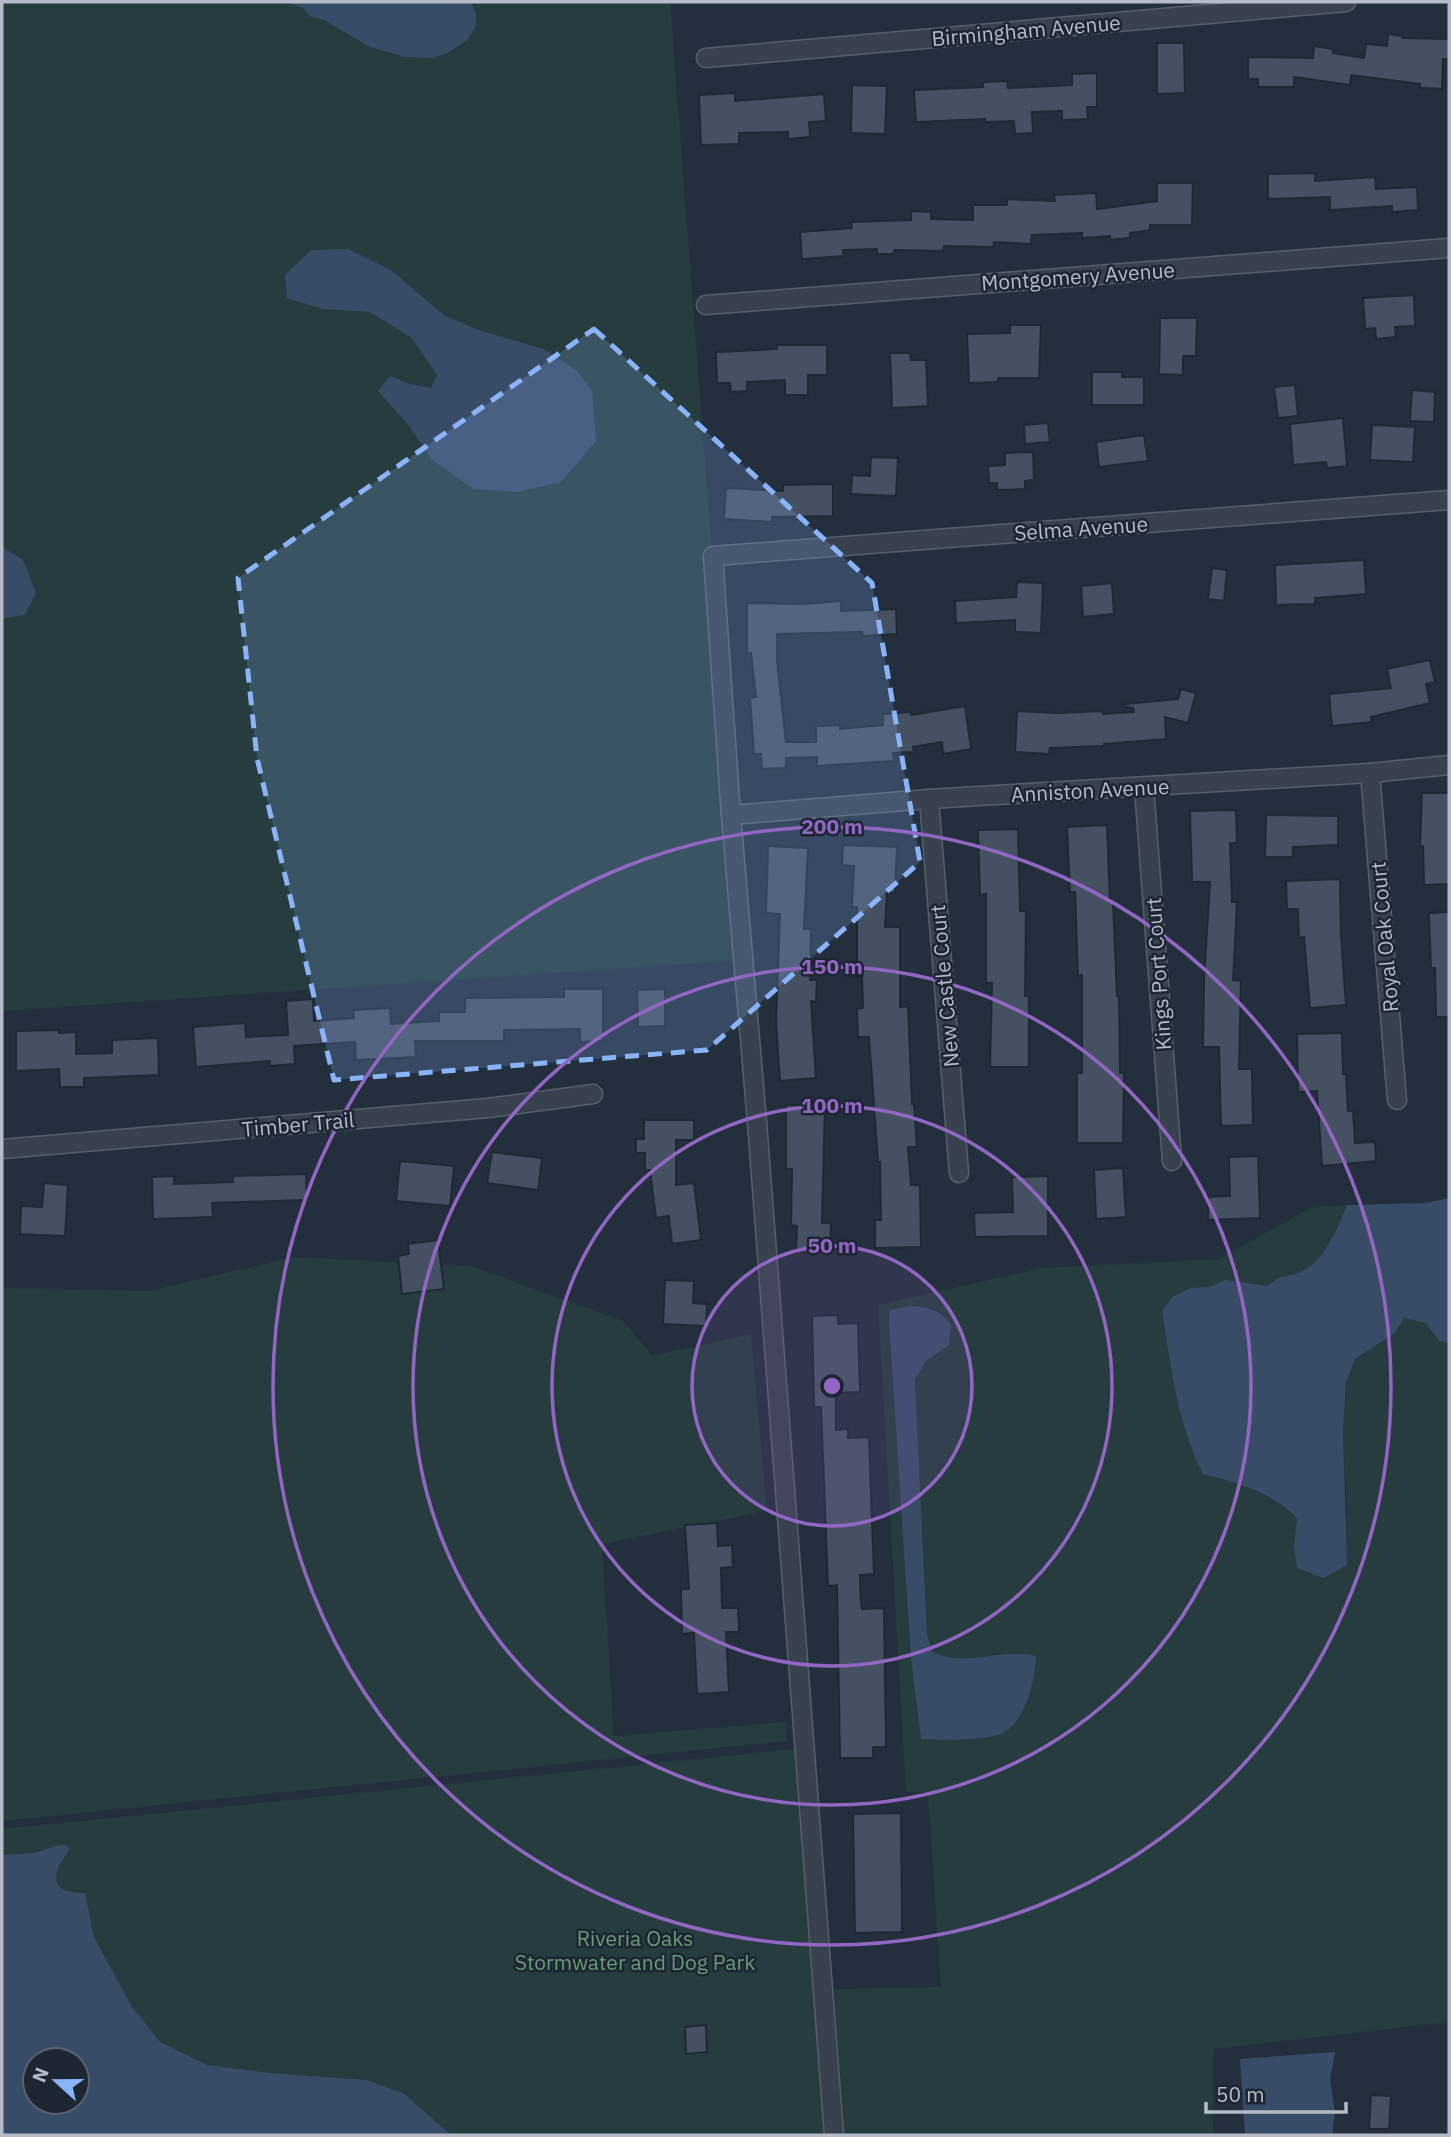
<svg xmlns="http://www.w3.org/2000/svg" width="1451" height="2137" font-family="'IBM Plex Sans',sans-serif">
	<rect width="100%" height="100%" fill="#242f3e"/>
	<g fill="#263c3f" fill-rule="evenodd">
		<polygon points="2,2 670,2 743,960 2,1011"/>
		<path d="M1347,1205C1338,1228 1323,1264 1298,1273C1284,1278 1280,1274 1268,1286L1225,1280L1209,1287L1190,1288L1172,1297L1162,1311C1171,1367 1177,1422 1203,1473C1239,1484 1269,1492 1297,1518L1294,1546L1347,1516L1343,1432L1346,1382L1355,1359L1395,1333L1404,1317L1426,1323L1439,1341L1449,1343V2022L1214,2049L1213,2135H845L834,1989L941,1987L928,1793L906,1792L878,1305L1042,1268L1219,1259L1312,1207ZM911,1306L937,1355L926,1361L915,1379L927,1635L933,1652C957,1663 979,1657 1003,1653L921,1739L911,1658Z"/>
		<polygon points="293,1257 471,1266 623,1321 653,1356 751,1334 767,1511 602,1544 614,1736 786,1722 787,1741 2,1821 2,1288 149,1291"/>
		<path d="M805,1748L836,2135H2V1829ZM35,2060H77V2102H35Z"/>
	</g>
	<g fill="#394c67" fill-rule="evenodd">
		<polygon points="288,2 471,2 476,14 476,26 467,40 449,52 433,58 405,57 370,47 324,20 311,17 303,8"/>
		<polygon points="348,249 391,270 445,316 479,330 543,349 577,371 592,391 596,441 561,482 517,492 474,489 432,460 410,427 378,391 390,376 410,384 431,388 437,375 412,338 370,312 323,309 287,298 285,275 311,250"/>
		<polygon points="2,547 23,560 36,593 25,615 2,618"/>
		<path d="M1449,1198V1343L1439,1341L1426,1323L1404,1318L1395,1333L1355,1359L1346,1382L1343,1432L1347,1565L1323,1578L1297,1568L1294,1546L1297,1518C1271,1492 1238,1483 1203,1474C1177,1422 1171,1367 1162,1311L1172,1297L1190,1288L1209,1287L1225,1280L1268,1286C1280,1274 1284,1278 1298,1273C1323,1264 1338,1228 1347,1205L1426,1203Z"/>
		<path d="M911,1306C929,1307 939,1310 951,1324L949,1345L926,1361L915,1380L927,1635L933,1652C968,1668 998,1647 1036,1656C1035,1679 1026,1721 1003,1733C988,1741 938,1740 921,1739L911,1658L889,1321L890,1310Z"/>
		<path d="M59,1845H66L69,1848C67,1856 61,1860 58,1868C50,1890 69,1893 85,1893L94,1937L132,2007L160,2042L207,2065L269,2073L366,2080L403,2093L451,2135H2V1855L35,1853ZM77,2060V2102H35V2060Z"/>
		<polygon points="1335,2052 1330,2080 1335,2113 1332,2135 1245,2135 1240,2059"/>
	</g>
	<g fill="#455162" stroke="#1f2835" stroke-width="2">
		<polygon points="1388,34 1403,36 1402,38 1449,39 1449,59 1443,59 1442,89 1420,88 1420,84 1351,75 1350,85 1294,77 1294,87 1258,87 1258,79 1248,79 1248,57 1313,58 1314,46 1333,49 1333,53 1364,58 1366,44 1387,46"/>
		<polygon points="1157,43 1184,43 1185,93 1157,94"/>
		<polygon points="1097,73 1097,107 1087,107 1088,119 1062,120 1062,111 1032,112 1033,133 1015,134 1014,121 985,122 985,119 916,122 914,90 983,87 983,82 1007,81 1008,88 1072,85 1072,74"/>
		<polygon points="852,85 887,86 885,134 851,133"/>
		<polygon points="735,93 735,101 824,94 826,121 809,122 810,137 788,139 788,132 739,133 739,144 701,145 699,95"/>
		<polygon points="1315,173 1315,181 1375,177 1376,189 1417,187 1418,210 1392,212 1392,206 1330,210 1330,197 1268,199 1268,174"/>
		<polygon points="1157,183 1193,183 1192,225 1150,225 1150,230 1130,233 1130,238 1110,240 1110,236 1082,238 1082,233 1032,235 1031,244 994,242 993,247 944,246 943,251 894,250 894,254 877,254 877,249 843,250 844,256 802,259 800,232 852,228 851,222 911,220 911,211 931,212 931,219 973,220 973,205 1007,205 1007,199 1055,201 1054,195 1096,193 1097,209 1157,201"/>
		<polygon points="1414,295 1415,326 1395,327 1396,337 1376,339 1375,328 1365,329 1363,298"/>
		<polygon points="1160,318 1197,318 1196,356 1183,356 1183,375 1159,374"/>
		<polygon points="1010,325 1041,325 1039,378 998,378 998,382 969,383 967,334 1010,333"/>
		<polygon points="777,345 827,345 827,375 808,375 808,395 785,395 785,380 747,382 747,391 731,392 730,383 717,383 716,352 777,349"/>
		<polygon points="890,353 910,353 911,360 926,360 928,406 892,408"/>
		<polygon points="1092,372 1122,372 1122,377 1144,377 1144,405 1092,405"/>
		<polygon points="1295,385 1298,416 1278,418 1274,387"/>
		<polygon points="1412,390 1435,392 1434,422 1410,421"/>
		<polygon points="1343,418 1347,466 1327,468 1326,462 1293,465 1290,424"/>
		<polygon points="1048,423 1050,442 1025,444 1024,425"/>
		<polygon points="1372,425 1415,427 1413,462 1370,460"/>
		<polygon points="1144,435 1148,461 1099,467 1096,442"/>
		<polygon points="1033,452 1034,480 1025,481 1025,489 997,490 997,483 989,483 988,466 1005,465 1005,453"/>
		<polygon points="871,457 898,458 896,496 851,494 852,475 870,476"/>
		<polygon points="833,484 833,516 772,517 772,522 724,519 726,488 783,491 783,485"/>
		<polygon points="1364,560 1366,594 1315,598 1315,604 1276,605 1275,565"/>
		<polygon points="1212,568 1227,570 1224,601 1208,599"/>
		<polygon points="1017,582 1043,583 1041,633 1015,632 1015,620 956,623 955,601 1016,597"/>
		<polygon points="1112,583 1114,614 1083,617 1081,586"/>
		<polygon points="841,601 841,611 896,609 897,634 863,636 862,632 777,634 777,661 786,742 816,742 816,726 840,725 840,729 883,725 883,714 911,712 911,715 965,706 971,749 943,754 942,742 913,747 914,752 893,753 894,761 817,766 817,757 786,758 786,768 762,769 761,754 754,754 750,698 756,697 751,653 747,653 747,603 801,604"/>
		<polygon points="1430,660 1435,682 1426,684 1430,703 1371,717 1372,722 1332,726 1329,694 1391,688 1387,669"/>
		<polygon points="1181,689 1196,693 1188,723 1165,717 1166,739 1104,744 1104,746 1050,748 1049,754 1015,752 1017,711 1058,713 1102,711 1103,714 1134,712 1133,708 1124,706 1125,704 1178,699"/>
		<polygon points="1422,793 1449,793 1449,884 1424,885 1423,846 1420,846"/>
		<polygon points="1236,810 1237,843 1230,843 1232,902 1237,902 1233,980 1241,981 1239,1069 1252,1069 1253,1125 1221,1126 1219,1047 1203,1047 1204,980 1210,882 1192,882 1190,811"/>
		<polygon points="1266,815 1338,816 1338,845 1293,847 1293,857 1265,857"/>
		<polygon points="1107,825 1110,902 1113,902 1117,996 1119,996 1120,1073 1124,1073 1123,1143 1077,1143 1077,1073 1082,1073 1082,975 1078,976 1075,892 1070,892 1067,827"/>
		<polygon points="1018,829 1020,911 1026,911 1025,996 1029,996 1029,1067 990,1067 992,983 986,983 986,894 980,895 978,830"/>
		<polygon points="843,845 897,847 895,893 887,892 885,927 900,927 900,1007 908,1006 912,1104 914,1104 917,1147 908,1147 911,1185 920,1185 921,1247 875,1248 875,1220 881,1220 880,1162 878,1162 869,1037 858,1037 857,1009 863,1008 862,977 857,977 857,907 852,907 854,866 842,865"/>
		<polygon points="768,846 808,848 804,929 811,929 810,980 817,980 816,1002 811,1001 816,1078 780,1081 776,1022 780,914 766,913"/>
		<polygon points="1340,879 1341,936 1346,1005 1310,1008 1304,937 1299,938 1298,909 1287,909 1286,881"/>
		<polygon points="1449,912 1449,1017 1436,1017 1435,968 1431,968 1429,913"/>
		<polygon points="564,989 603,989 603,1041 580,1042 580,1029 504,1030 504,1041 415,1041 416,1057 356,1060 355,1042 294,1046 295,1064 270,1066 270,1061 196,1067 193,1027 245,1023 246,1037 288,1035 286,1001 313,999 314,1021 354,1018 353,1010 390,1008 391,1024 439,1021 439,1012 465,1012 465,998 564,997"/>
		<polygon points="665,989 665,1026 638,1027 637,990"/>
		<polygon points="59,1030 59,1033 76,1032 76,1054 112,1053 112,1040 158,1038 159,1075 84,1078 84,1087 60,1087 59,1069 16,1071 16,1031"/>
		<polygon points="1342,1033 1343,1074 1346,1074 1348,1111 1353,1111 1355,1143 1375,1142 1376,1161 1322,1166 1317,1091 1298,1092 1297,1034"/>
		<polygon points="786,1105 825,1105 822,1223 831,1223 830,1253 796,1252 797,1226 791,1225 792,1169 786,1169"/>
		<polygon points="644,1120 694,1120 694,1140 676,1140 676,1185 694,1183 701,1240 672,1244 669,1216 656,1218 650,1170 645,1170 645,1153 636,1153 636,1139 644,1139"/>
		<polygon points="492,1152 542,1158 538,1190 487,1183"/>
		<polygon points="1258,1156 1260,1218 1208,1220 1208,1197 1230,1196 1229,1157"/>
		<polygon points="400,1161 454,1166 450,1206 396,1201"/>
		<polygon points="1123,1168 1126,1217 1096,1219 1094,1170"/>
		<polygon points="306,1174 307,1200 212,1203 213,1217 153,1219 152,1177 174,1176 174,1184 233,1182 233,1176"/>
		<polygon points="1048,1176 1048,1236 975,1237 974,1213 1013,1212 1012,1177"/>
		<polygon points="44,1183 68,1185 65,1236 20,1234 21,1206 42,1207"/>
		<polygon points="438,1240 444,1289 402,1294 398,1256 409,1254 408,1244"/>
		<polygon points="665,1280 694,1281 693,1303 707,1304 706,1326 663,1324"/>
		<polygon points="838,1315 838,1324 858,1323 860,1392 836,1393 836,1430 848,1429 848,1438 869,1437 874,1574 860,1575 861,1603 862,1609 884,1608 886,1747 873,1747 873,1758 840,1758 837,1585 828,1586 821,1407 814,1407 812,1316"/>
		<polygon points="717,1523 718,1546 732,1545 733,1567 721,1568 722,1608 738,1608 739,1632 726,1632 729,1692 697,1694 694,1633 682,1634 681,1589 689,1589 685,1525"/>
		<polygon points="901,1813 902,1932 855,1933 853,1814"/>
		<polygon points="706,2025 707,2052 686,2054 685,2027"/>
		<polygon points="1371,2095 1391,2096 1389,2129 1369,2129"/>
	</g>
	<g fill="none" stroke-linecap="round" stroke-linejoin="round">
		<defs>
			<g id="minor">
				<polyline points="706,58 1346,2"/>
				<polyline points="706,305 1449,248"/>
				<polyline points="1370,773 1397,1100"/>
				<polyline points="1144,787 1172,1161"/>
				<polyline points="929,799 959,1173"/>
				<polyline points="731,815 929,799 1370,773 1449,765"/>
				<polyline points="2,1149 488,1108 593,1094"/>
				<polyline points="834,2135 757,1122 731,815 713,556 1449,500"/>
			</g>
		</defs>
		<use href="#minor" stroke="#565f6c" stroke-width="21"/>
		<use href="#minor" stroke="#38414e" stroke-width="18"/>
	</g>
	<path fill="#8ab4f8" fill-opacity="0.2" stroke="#8ab4f8" stroke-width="5" stroke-dasharray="14 9" stroke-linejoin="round" d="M594,329L872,583L920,862L707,1050L334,1080L257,758L238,578Z"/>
	<circle cx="832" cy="1386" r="140" fill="#9266c3" fill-opacity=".12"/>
	<g fill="none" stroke="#9266c3" stroke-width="3.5">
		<circle cx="832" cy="1386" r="140"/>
		<circle cx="832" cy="1386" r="280"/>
		<circle cx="832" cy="1386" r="419"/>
		<circle cx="832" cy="1386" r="559"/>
	</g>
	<g text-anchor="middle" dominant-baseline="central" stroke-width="5" stroke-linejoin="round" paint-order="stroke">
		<g font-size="21" fill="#b4bcc9" stroke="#1d2633">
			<text transform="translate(1026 30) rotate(-5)">Birmingham Avenue</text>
			<text transform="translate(1078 276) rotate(-4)">Montgomery Avenue</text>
			<text transform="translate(1081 528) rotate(-4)">Selma Avenue</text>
			<text transform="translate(1090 790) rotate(-3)">Anniston Avenue</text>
			<text transform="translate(1384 937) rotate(-95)">Royal Oak Court</text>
			<text transform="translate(1158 974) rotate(-94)">Kings Port Court</text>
			<text transform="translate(944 986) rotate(-95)">New Castle Court</text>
			<text transform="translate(298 1124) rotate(-5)">Timber Trail</text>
		</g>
		<g font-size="21" fill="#6b9a76" stroke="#1d2633">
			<text x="635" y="1938">Riveria Oaks<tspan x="635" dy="24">Stormwater and Dog Park</tspan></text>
		</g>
	</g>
	<circle cx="832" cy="1386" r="10" fill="#9266c3" stroke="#1d2633" stroke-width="3.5"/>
	<g font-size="21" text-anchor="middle" font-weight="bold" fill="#9266c3" stroke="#1d2633" stroke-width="5" stroke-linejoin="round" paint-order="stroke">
		<text x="832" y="834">200 m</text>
		<text x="832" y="974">150 m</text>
		<text x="832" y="1113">100 m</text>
		<text x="832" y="1253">50 m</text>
	</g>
	<rect width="1451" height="2137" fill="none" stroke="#b4bcc9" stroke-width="7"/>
	<g transform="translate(56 2081) rotate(291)"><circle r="33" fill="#1d2633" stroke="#59626f" stroke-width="2"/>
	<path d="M0-5L12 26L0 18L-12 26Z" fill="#8ab4f8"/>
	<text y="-10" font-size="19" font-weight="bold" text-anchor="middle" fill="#b4bcc9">N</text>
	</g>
	<path d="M1206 2102v10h140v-10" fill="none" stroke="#b4bcc9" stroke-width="3.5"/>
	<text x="1216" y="2102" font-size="21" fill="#b4bcc9" stroke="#1d2633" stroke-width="5" paint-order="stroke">50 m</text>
</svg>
